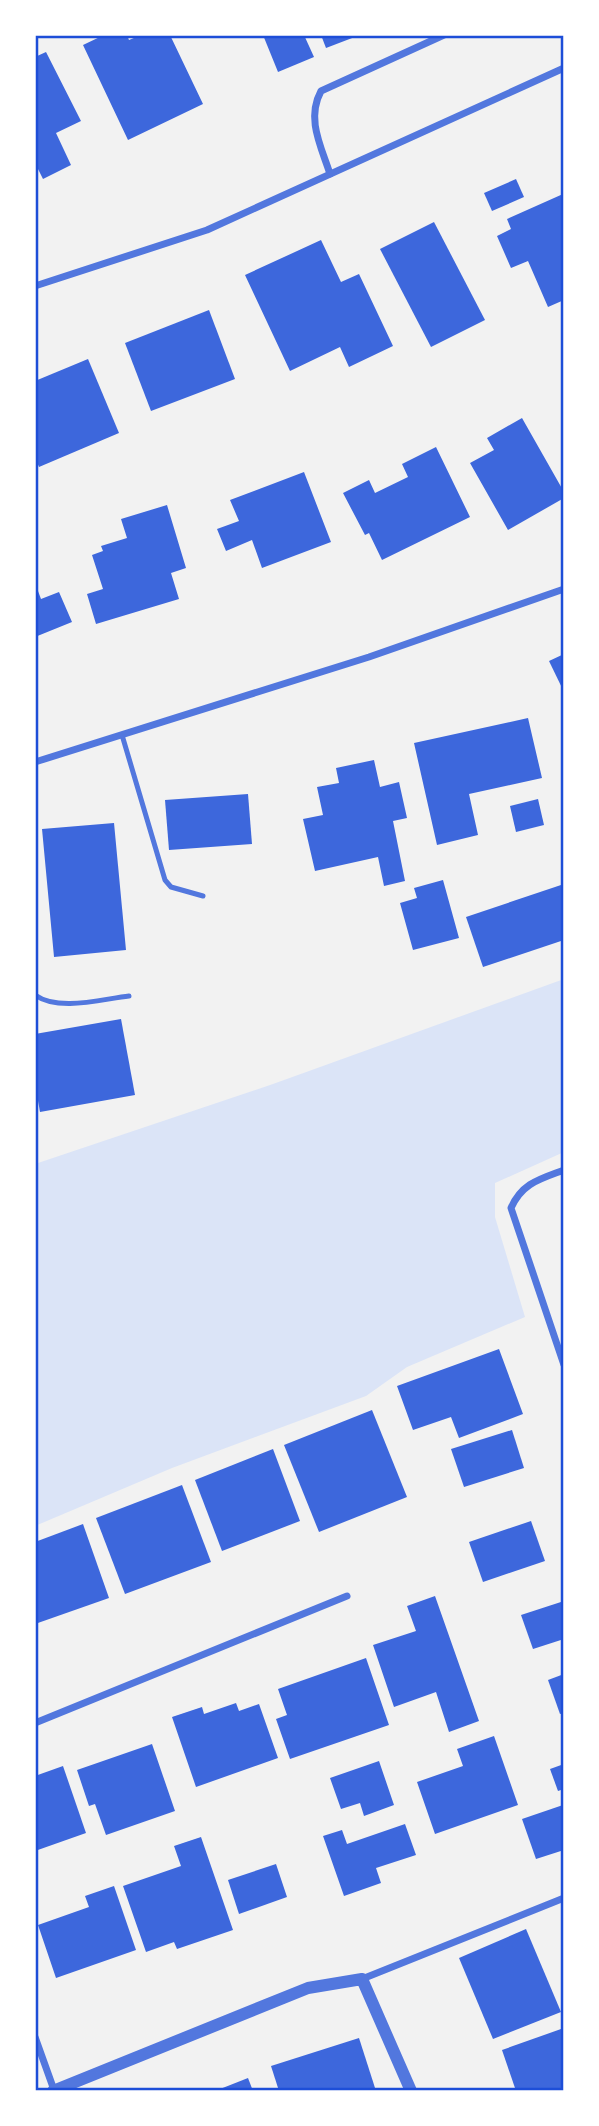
<svg xmlns="http://www.w3.org/2000/svg" width="599" height="2126" font-family="Inter,sans-serif">
	<rect width="100%" height="100%" fill="#f2f2f2"/>
	<polygon fill="#dbe4f7" points="564,979 564,1152 495,1183 495,1217 525,1317 407,1367 366,1396 172,1468 35,1526 35,1164 273,1084"/>
	<g fill="#3d67dc">
		<polygon points="104,35 127,35 129,40 141,35 170,35 203,104 128,140 83,45"/>
		<polygon points="263,35 304,35 314,57 278,72"/>
		<polygon points="321,35 360,35 326,48"/>
		<polygon points="46,52 81,121 56,133 71,165 43,179 35,163 35,57"/>
		<polygon points="516,179 524,197 492,211 484,193"/>
		<polygon points="563,194 564,300 548,307 528,261 511,268 497,236 511,229 507,219"/>
		<polygon points="434,222 485,320 431,347 380,249"/>
		<polygon points="321,240 341,282 359,274 393,346 349,367 340,347 290,371 245,275"/>
		<polygon points="209,310 235,379 151,411 125,343"/>
		<polygon points="88,359 119,433 39,467 35,457 35,381"/>
		<polygon points="522,418 564,492 564,498 508,530 470,463 494,450 487,438"/>
		<polygon points="436,447 470,517 382,560 369,533 365,535 343,493 369,480 375,493 408,477 402,464"/>
		<polygon points="304,472 331,542 262,568 252,540 226,551 217,529 239,521 230,500"/>
		<polygon points="167,505 186,568 171,573 179,599 96,624 87,594 103,589 92,555 103,551 101,546 127,538 121,519"/>
		<polygon points="35,583 41,599 59,592 72,622 35,637"/>
		<polygon points="564,654 564,692 549,661"/>
		<polygon points="528,718 542,778 469,794 478,835 437,845 414,743"/>
		<polygon points="374,760 380,787 399,782 407,818 393,821 405,881 384,886 378,857 315,871 303,819 323,815 317,787 339,783 336,768"/>
		<polygon points="248,794 252,844 169,850 165,800"/>
		<polygon points="538,799 544,825 516,832 510,806"/>
		<polygon points="114,823 126,950 54,957 42,829"/>
		<polygon points="443,880 459,938 413,950 400,903 417,898 414,888"/>
		<polygon points="564,884 564,940 483,967 466,917"/>
		<polygon points="121,1019 135,1095 40,1112 35,1084 35,1034"/>
		<polygon points="499,1349 523,1414 459,1438 451,1417 413,1430 397,1386"/>
		<polygon points="372,1410 407,1497 319,1532 284,1445"/>
		<polygon points="512,1430 524,1468 464,1487 451,1449"/>
		<polygon points="273,1449 300,1521 222,1551 195,1480"/>
		<polygon points="182,1485 211,1562 125,1594 96,1518"/>
		<polygon points="531,1521 545,1561 483,1582 469,1542"/>
		<polygon points="83,1524 109,1598 35,1624 35,1542"/>
		<polygon points="435,1596 479,1721 449,1732 436,1692 394,1707 373,1645 416,1631 407,1606"/>
		<polygon points="564,1601 564,1639 533,1649 521,1615"/>
		<polygon points="366,1658 389,1725 290,1759 276,1719 287,1715 278,1689"/>
		<polygon points="564,1674 564,1713 560,1714 548,1680"/>
		<polygon points="236,1703 239,1711 259,1704 278,1758 196,1787 172,1717 202,1707 204,1714"/>
		<polygon points="494,1736 518,1805 435,1834 417,1782 463,1766 457,1749"/>
		<polygon points="152,1744 175,1811 106,1835 95,1804 89,1806 77,1770"/>
		<polygon points="379,1761 394,1805 364,1816 360,1803 341,1809 330,1778"/>
		<polygon points="564,1764 564,1789 558,1791 550,1769"/>
		<polygon points="63,1766 86,1833 35,1851 35,1776"/>
		<polygon points="563,1805 564,1850 536,1859 522,1819"/>
		<polygon points="405,1824 416,1855 376,1868 381,1883 344,1896 323,1836 342,1830 347,1844"/>
		<polygon points="201,1837 233,1930 177,1949 174,1942 146,1952 123,1886 181,1866 174,1846"/>
		<polygon points="276,1864 287,1897 239,1914 228,1880"/>
		<polygon points="114,1886 136,1950 56,1978 38,1925 89,1907 85,1896"/>
		<polygon points="526,1929 561,2012 493,2039 459,1958"/>
		<polygon points="561,2029 564,2039 564,2091 516,2091 502,2050"/>
		<polygon points="359,2038 376,2091 279,2091 271,2066"/>
		<polygon points="248,2078 253,2091 215,2091"/>
	</g>
	<g fill="none" stroke-linecap="round" stroke-linejoin="round">
		<g stroke="#5277de" stroke-width="5">
			<polyline points="122,735 165,880 171,887 203,896"/>
			<path d="M35,995C59,1012 102,999 129,996"/>
		</g>
		<g stroke="#5277de" stroke-width="7">
			<path d="M330,174C321,146 306,119 321,91L444,35"/>
			<polyline points="35,286 207,230 564,68"/>
			<polyline points="35,762 369,657 564,589"/>
			<path d="M564,1170C540,1179 522,1183 511,1208L564,1365"/>
			<polyline points="35,1723 347,1596"/>
			<polyline points="362,1979 564,1898"/>
			<polyline points="35,2037 54,2090"/>
		</g>
		<polyline stroke="#5277de" stroke-width="12" points="53,2091 308,1988 362,1979 411,2091"/>
	</g>
	<rect width="599" height="2126" fill="none" stroke="#ffffff" stroke-width="74"/>
	<rect x="37" y="37" width="525" height="2052" fill="none" stroke="#1d4ed8" stroke-width="2.5"/>
</svg>
